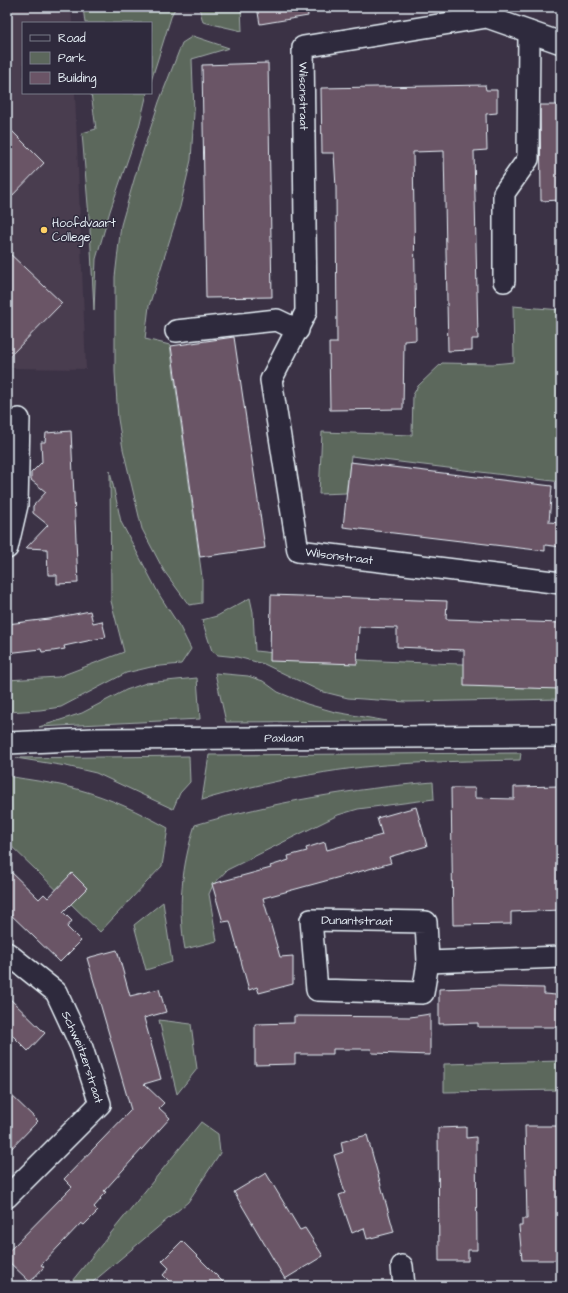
<svg xmlns="http://www.w3.org/2000/svg" width="568" height="1293" font-family="'Architects Daughter',sans-serif">
	<rect width="100%" height="100%" fill="#3b3245"/>
	<filter id="ink" filterUnits="userSpaceOnUse"><feTurbulence type="fractalNoise" baseFrequency=".025" numOctaves="2"/><feDisplacementMap in="SourceGraphic" scale="8" xChannelSelector="R" yChannelSelector="G"/><feConvolveMatrix kernelMatrix="1 2 1 2 8 2 1 2 1" color-interpolation-filters="sRGB"/></filter>
	<g filter="url(#ink)">
		<polygon fill="#493c4f" points="7,7 71,7 72,23 23,23 23,93 75,93 86,369 7,368"/>
		<g fill="#5c675c" stroke="#a2acaa">
			<polygon points="83,7 176,7 172,14 151,81 151,23 85,23"/>
			<polygon points="199,7 241,7 242,31 203,22"/>
			<polygon points="193,36 229,48 192,59 194,113 191,160 180,207 149,306 145,339 170,345 202,577 202,603 189,605 164,571 142,529 123,449 118,419 115,372 115,277 121,225 136,173 159,102 182,43"/>
			<polygon points="91,93 147,93 139,127 110,211 96,259 94,311 90,229 82,133 96,129"/>
			<polygon points="513,306 561,310 561,482 351,456 346,493 319,494 322,432 412,435 413,395 418,386 442,363 493,364 514,362"/>
			<polygon points="110,471 121,522 160,596 180,627 191,649 181,664 151,667 126,673 61,707 40,710 7,712 7,680 58,677 124,652 111,601"/>
			<path d="M250,598L253,612L255,651C357,663 459,664 561,666V699L407,702L348,698L320,691L264,664L237,657L218,655L212,651L202,620L217,616Z"/>
			<polygon points="215,673 248,676 263,681 278,692 307,704 335,712 387,721 226,722"/>
			<polygon points="197,678 200,719 39,727 82,713 126,690 146,683"/>
			<path d="M521,753L520,760C480,761 439,761 399,764C333,768 265,782 202,800L209,755Z"/>
			<polygon points="189,756 190,782 180,793 173,809 96,773 66,766 16,758"/>
			<path d="M7,776C30,780 55,783 77,789C110,798 139,812 168,828L162,866L100,932L7,842Z"/>
			<path d="M433,782L434,799L358,809L338,815L227,870L213,885L209,894L217,941L185,949C177,909 182,864 195,825C273,802 352,789 433,782Z"/>
			<polygon points="163,902 172,962 146,970 134,925"/>
			<polygon points="159,1020 191,1024 197,1069 177,1094"/>
			<polygon points="561,1061 561,1090 444,1092 444,1064"/>
			<polygon points="201,1122 218,1134 220,1153 188,1202 88,1286 68,1286"/>
		</g>
		<g fill="#6a5466" stroke="#e8f1f8">
			<polygon points="257,7 307,7 308,16 260,24"/>
			<polygon points="268,63 272,297 206,298 202,65"/>
			<polygon points="485,85 486,90 497,90 497,113 486,114 487,150 474,151 478,339 472,339 472,350 448,351 444,151 413,152 416,340 404,341 403,409 330,410 329,343 337,343 336,188 334,153 322,153 321,88"/>
			<polygon points="540,105 561,105 561,200 541,201"/>
			<polygon points="7,126 44,163 7,201"/>
			<polygon points="7,251 62,303 7,359"/>
			<polygon points="234,337 265,548 200,557 171,346"/>
			<polygon points="71,431 78,583 57,584 57,575 48,575 47,549 26,548 48,525 33,513 33,506 46,492 31,480 31,473 42,462 41,442 45,442 46,433"/>
			<polygon points="350,462 552,486 549,522 561,523 561,547 545,545 545,551 343,527"/>
			<polygon points="271,595 447,601 446,619 561,623 560,689 464,686 464,650 397,647 397,628 359,627 357,664 270,661"/>
			<polygon points="90,611 93,623 102,621 106,637 64,646 65,649 53,651 42,652 41,649 7,653 7,624 49,619"/>
			<polygon points="561,786 561,910 511,912 511,924 453,925 451,788 475,788 475,798 514,799 514,787"/>
			<polygon points="416,807 427,846 389,857 391,863 263,898 280,957 293,956 293,984 259,993 257,987 249,990 230,921 223,922 212,884 271,868 270,866 289,860 288,856 307,851 306,848 325,842 327,850 382,835 377,818"/>
			<polygon points="7,868 39,899 44,894 48,898 72,873 87,888 63,912 72,921 67,927 81,941 60,962 7,911"/>
			<polygon points="117,950 130,996 159,989 166,1012 144,1018 161,1079 144,1084 164,1103 159,1108 170,1118 104,1191 106,1192 100,1198 101,1199 94,1207 98,1211 84,1225 81,1223 41,1265 44,1267 30,1282 7,1260 7,1253 72,1187 64,1179 131,1110 87,958"/>
			<polygon points="497,987 544,988 544,994 556,995 556,1004 561,1004 561,1027 478,1027 478,1023 439,1024 439,989"/>
			<polygon points="7,996 45,1033 28,1051 7,1030"/>
			<polygon points="430,1014 430,1055 372,1053 371,1049 333,1049 333,1054 295,1054 295,1064 255,1065 255,1024 294,1023 294,1016 410,1017"/>
			<polygon points="7,1091 38,1121 7,1153"/>
			<polygon points="525,1126 561,1126 561,1260 522,1260 519,1226 522,1226 522,1219 527,1219"/>
			<polygon points="466,1127 466,1138 476,1137 477,1250 468,1250 468,1261 439,1261 438,1128"/>
			<polygon points="367,1135 394,1232 367,1239 364,1228 352,1233 339,1195 345,1193 334,1155 343,1152 341,1142"/>
			<polygon points="266,1173 300,1230 305,1228 323,1256 285,1279 234,1192"/>
			<polygon points="182,1241 227,1286 174,1286 163,1275 169,1268 162,1261"/>
		</g>
		<g fill="none" stroke-linecap="round" stroke-linejoin="round">
			<defs>
				<g id="minor">
					<path id="s1" d="M561,43L487,17L303,47L306,312L271,380L298,551L561,583"/>
					<polyline points="504,281 504,193 528,159 529,32"/>
					<polyline points="176,331 277,320 298,330"/>
					<polyline points="7,548 17,505 19,419"/>
					<path id="s2" d="M7,743L95,739L561,736"/>
					<polygon points="311,920 426,922 428,962 423,993 317,990"/>
					<path id="s3" d="M7,953L56,992L82,1048L100,1104L7,1197"/>
					<polyline points="428,962 561,957"/>
					<polyline points="402,1266 404,1286"/>
				</g>
			</defs>
			<use href="#minor" stroke="#e8f1f8" stroke-width="24"/>
			<use href="#minor" stroke="#2f2a3d" stroke-width="21"/>
		</g>
	</g>
	<circle fill="#ffd166" stroke="#2f2a3d" stroke-width="1.5" cx="44" cy="230" r="4"/>
	<g text-anchor="middle" dominant-baseline="central" stroke-width="3" stroke-linejoin="round" paint-order="stroke">
		<g font-size="12" fill="#e8f1f8" stroke="#2f2a3d">
			<text stroke="none"><textPath href="#s1" startOffset="314">Wilsonstraat</textPath></text>
			<text stroke="none"><textPath href="#s1" startOffset="821">Wilsonstraat</textPath></text>
			<text stroke="none"><textPath href="#s2" startOffset="277">Paxlaan</textPath></text>
			<text transform="translate(357 921) rotate(1)">Dunantstraat</text>
			<text stroke="none"><textPath href="#s3" startOffset="133">Schweitzerstraat</textPath></text>
		</g>
		<g font-size="12" fill="#e8f1f8" stroke="#2f2a3d" text-anchor="start">
			<text x="52" y="223">Hoofdvaart<tspan x="52" dy="14">College</tspan></text>
		</g>
	</g>
	<rect width="568" height="1293" fill="none" stroke="#2f2a3d" stroke-width="24"/>
	<rect x="12" y="12" width="544" height="1269" fill="none" stroke="#e8f1f8" stroke-width="1.5" filter="url(#ink)"/>
	<rect x="22" y="22" width="130" height="72" fill="#2f2a3d" stroke="#797a88"/>
	<rect x="30" y="35" width="20" height="6" fill="#2f2a3d" stroke="#797a88"/>
	<text x="58" y="42" font-size="12" fill="#e8f1f8">Road</text>
	<rect x="30" y="52" width="20" height="12" fill="#5c675c" stroke="#797a88"/>
	<text x="58" y="62" font-size="12" fill="#e8f1f8">Park</text>
	<rect x="30" y="72" width="20" height="12" fill="#6a5466" stroke="#797a88"/>
	<text x="58" y="82" font-size="12" fill="#e8f1f8">Building</text>
</svg>
